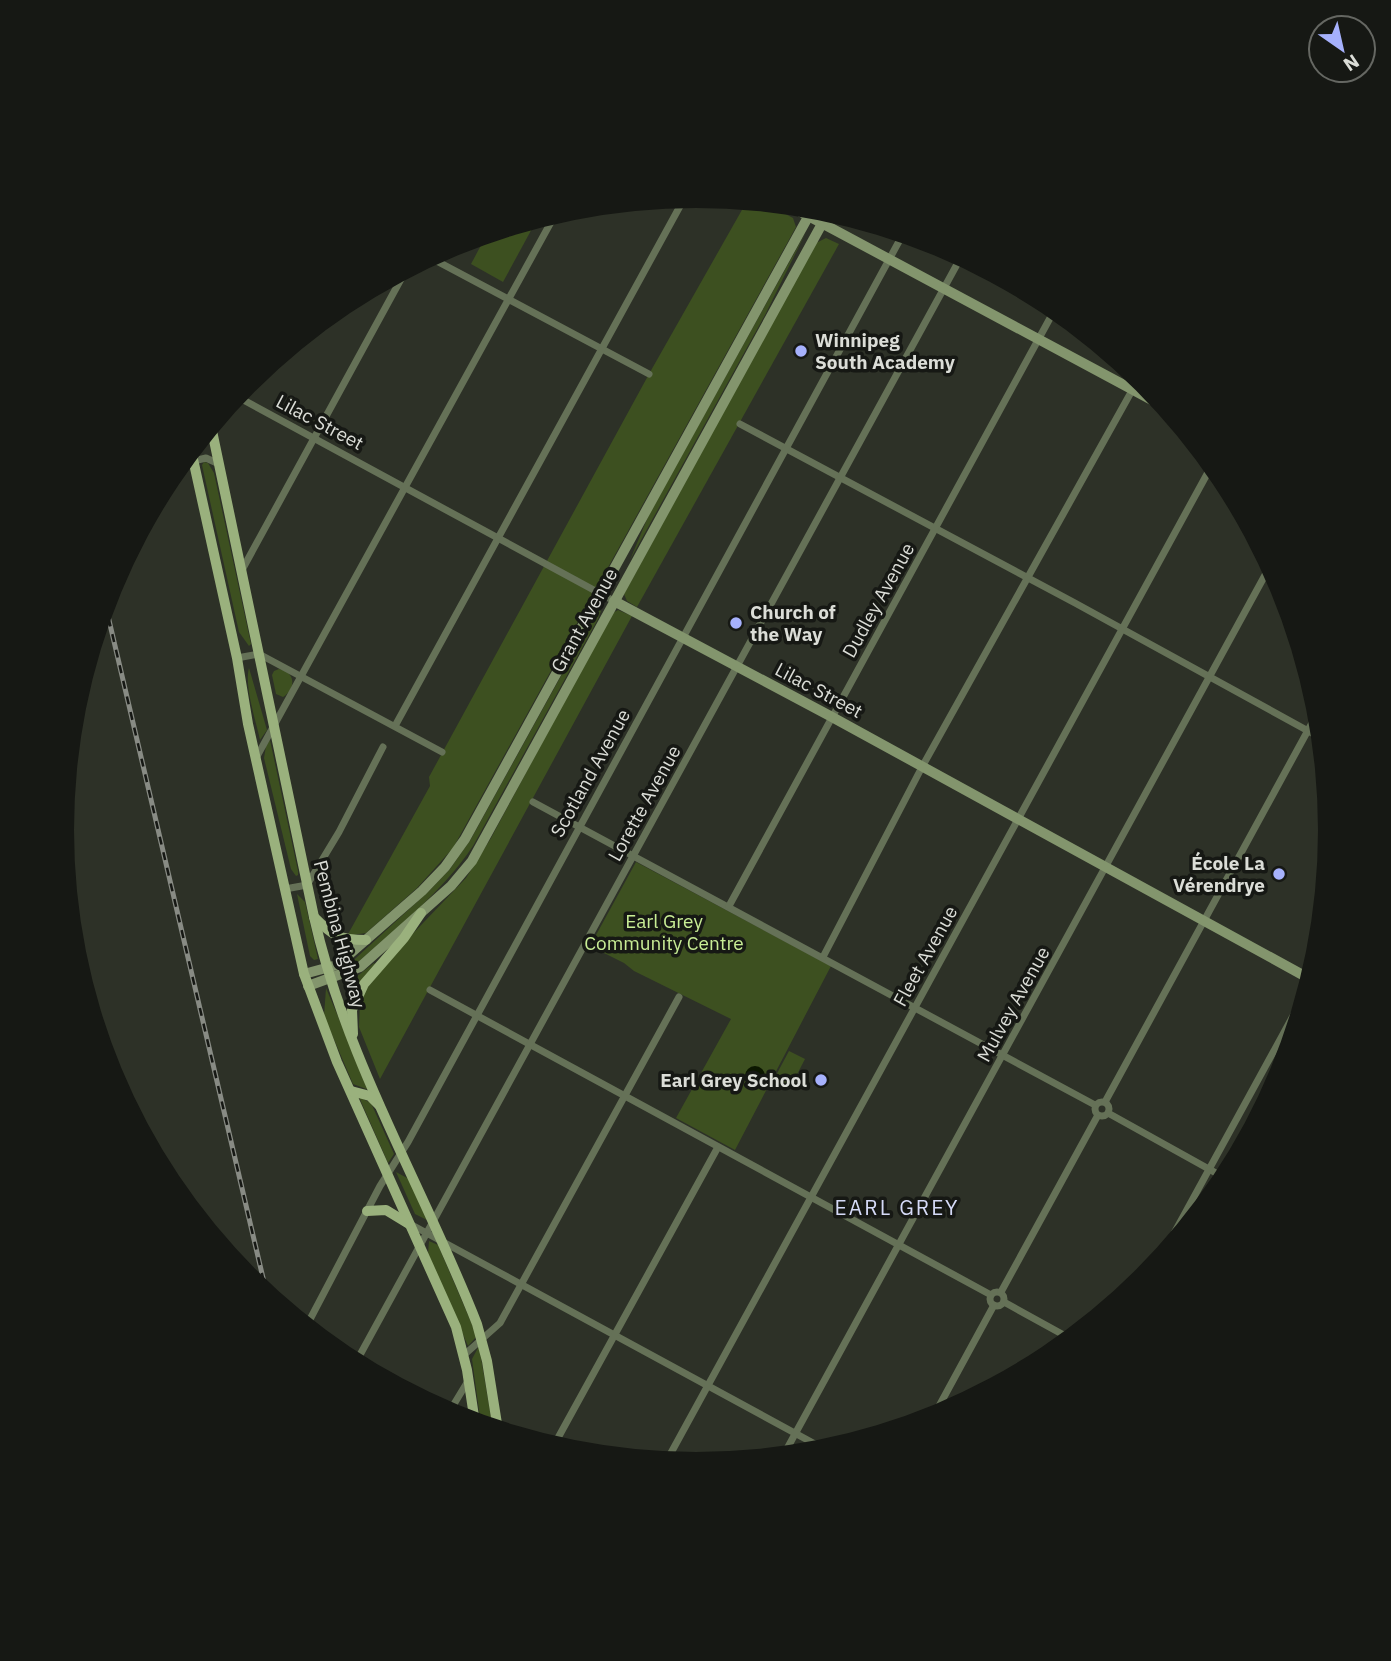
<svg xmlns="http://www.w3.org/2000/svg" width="1391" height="1661" font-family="'IBM Plex Sans',sans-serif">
	<rect width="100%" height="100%" fill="#2d3127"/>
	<g fill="#3d5020">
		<polygon points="747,201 765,203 793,218 796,227 453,848 417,888 366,933 347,936 430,786 429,777 649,374"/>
		<polygon points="528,222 534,225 503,282 471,264 487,234"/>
		<polygon points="806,232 765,315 630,560 650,512"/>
		<polygon points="826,238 839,244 637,607 627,601 624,594 816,243"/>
		<polygon points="204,462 208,463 214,473 251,644 249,646 239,632 202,465"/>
		<path d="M598,609L601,611L598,619L473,846C442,892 399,926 357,963L344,969L431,889L450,869L471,839Z"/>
		<polygon points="618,610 632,616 380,1079 359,1027 360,1003 364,992 402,945 466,878 491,838 611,614"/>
		<path d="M249,668L267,730L260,740C256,721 244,686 249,668Z"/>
		<path d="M279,669C296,672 296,689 283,697L276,694L272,675L274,671Z"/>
		<polygon points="270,740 298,871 298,875 296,876 291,869 264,758 266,746"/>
		<polygon points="636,862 831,966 735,1150 676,1118 731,1019 634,971 624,963 590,946"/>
		<polygon points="297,894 305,902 318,959 314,960 310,956"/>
		<polygon points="374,963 375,964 357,986 351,998 343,979 356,977"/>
		<polygon points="326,988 369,1090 353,1084 324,1016"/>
		<polygon points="789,1051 805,1059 790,1088 774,1079"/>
		<polygon points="359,1097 371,1103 394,1154 388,1163"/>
		<polygon points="396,1172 409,1179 427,1220 415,1214"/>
		<polygon points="429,1241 438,1245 477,1336 468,1346 428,1254"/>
		<polygon points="479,1346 493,1429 481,1425 472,1359"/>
	</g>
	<circle fill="#0c1700" cx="755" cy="1076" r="10"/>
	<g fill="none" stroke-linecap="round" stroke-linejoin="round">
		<g stroke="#657157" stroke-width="7">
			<polyline points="429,257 649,374"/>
			<polyline points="236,396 614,601"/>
			<polyline points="740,424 1075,603 1321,738"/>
			<polyline points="148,522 181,464 206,458 219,464"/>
			<polyline points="242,570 406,270"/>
			<polyline points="237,658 259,654 442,752"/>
			<polyline points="395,726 685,197"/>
			<polyline points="256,758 556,213"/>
			<polyline points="533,802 1095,1105"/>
			<polyline points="285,889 307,885 339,832 383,747"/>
			<polyline points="729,906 1055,309"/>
			<polyline points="823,957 922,767 1139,378"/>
			<polyline points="430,990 991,1295"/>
			<circle cx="1102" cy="1109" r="7"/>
			<polyline points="1105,1102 1318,712"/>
			<polyline points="1108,1113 1225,1178"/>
			<polyline points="410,1224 826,1450"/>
			<polyline points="1160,1259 1305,994"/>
			<circle cx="997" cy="1299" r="7"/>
			<polyline points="1001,1292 1098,1115"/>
			<polyline points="1004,1302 1071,1339"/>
			<polyline points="306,1327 380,1186 408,1142 903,234"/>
			<polyline points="464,1355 500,1323 679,997"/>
			<polyline points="355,1364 961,257"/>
			<polyline points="448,1414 468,1381"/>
			<polyline points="450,1415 457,1414 470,1422"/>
			<polyline points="932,1419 994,1305"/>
			<polyline points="553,1447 718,1147"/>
			<polyline points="783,1456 1270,566"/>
			<polyline points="666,1462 1212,465"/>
		</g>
		<g stroke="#83956d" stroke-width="10">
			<polyline points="788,205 1165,407"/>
			<polyline points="614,601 832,717 1310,979"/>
			<polyline points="304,974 337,965 422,891 445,867 465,839 813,208"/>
			<polyline points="308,986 360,967 451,886 472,861 829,211"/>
		</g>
		<g stroke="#9ab17d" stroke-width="10">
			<path d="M211,426L314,917C346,1061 424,1188 477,1324L487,1361L498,1430"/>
			<polyline points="191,450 237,658 248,724 304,974 337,1062 456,1327 467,1370 475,1423"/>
			<path d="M314,917C333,936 339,940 366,940"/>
			<polyline points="353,1034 352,1010 364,984 404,938 421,913"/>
			<polyline points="351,1091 370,1096 379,1105"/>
			<polyline points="367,1211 386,1210 409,1224"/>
		</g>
		<defs>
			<polyline id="rail" points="105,603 267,1295"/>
		</defs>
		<use href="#rail" stroke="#888b84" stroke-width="5"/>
		<use href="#rail" stroke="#161814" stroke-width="2.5" stroke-dasharray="8" stroke-linecap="butt"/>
	</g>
	<g fill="#a6b1fc" stroke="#161814" stroke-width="2.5">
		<circle cx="801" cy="351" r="7"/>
		<circle cx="736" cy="623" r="7"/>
		<circle cx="1279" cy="874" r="7"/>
		<circle cx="821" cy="1080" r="7"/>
	</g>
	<g text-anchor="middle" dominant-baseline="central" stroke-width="7" stroke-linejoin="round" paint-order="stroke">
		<g font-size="19" font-weight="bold" fill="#dbddd7" stroke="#161814" text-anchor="start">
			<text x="815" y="340">Winnipeg<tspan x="815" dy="22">South Academy</tspan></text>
			<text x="750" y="612">Church of<tspan x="750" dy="22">the Way</tspan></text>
			<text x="1265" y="863" text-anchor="end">École La<tspan x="1265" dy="22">Vérendrye</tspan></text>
			<text x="807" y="1080" text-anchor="end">Earl Grey School</text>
		</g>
		<g font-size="19" fill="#dbddd7" stroke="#161814">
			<text transform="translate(320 422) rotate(28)">Lilac Street</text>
			<text transform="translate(878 600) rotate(-61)">Dudley Avenue</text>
			<text transform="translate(584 620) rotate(-61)">Grant Avenue</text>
			<text transform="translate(819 690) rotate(28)">Lilac Street</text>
			<text transform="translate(590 773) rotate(-61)">Scotland Avenue</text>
			<text transform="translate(644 803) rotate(-61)">Lorette Avenue</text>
			<text transform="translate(340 934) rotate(75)">Pembina Highway</text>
			<text transform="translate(925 956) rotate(-61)">Fleet Avenue</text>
			<text transform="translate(1013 1004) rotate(-61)">Mulvey Avenue</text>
		</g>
		<g font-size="19" fill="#c8ed95" stroke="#161814">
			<text x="664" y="921">Earl Grey<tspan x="664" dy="22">Community Centre</tspan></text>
		</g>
		<g font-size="21" letter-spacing="2" fill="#d5daf7" stroke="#161814">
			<text x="897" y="1207">EARL GREY</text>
		</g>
	</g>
	<path d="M0 0H1391V1661H0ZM74 830a622 622 0 1 1 1244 0a622 622 0 1 1-1244 0Z" fill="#161814" fill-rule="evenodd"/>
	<g transform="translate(1342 49) rotate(146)"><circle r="33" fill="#161814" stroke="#656762" stroke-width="2"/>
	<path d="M0-5L12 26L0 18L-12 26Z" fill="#a6b1fc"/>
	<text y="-10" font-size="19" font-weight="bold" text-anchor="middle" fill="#dbddd7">N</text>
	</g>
</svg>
